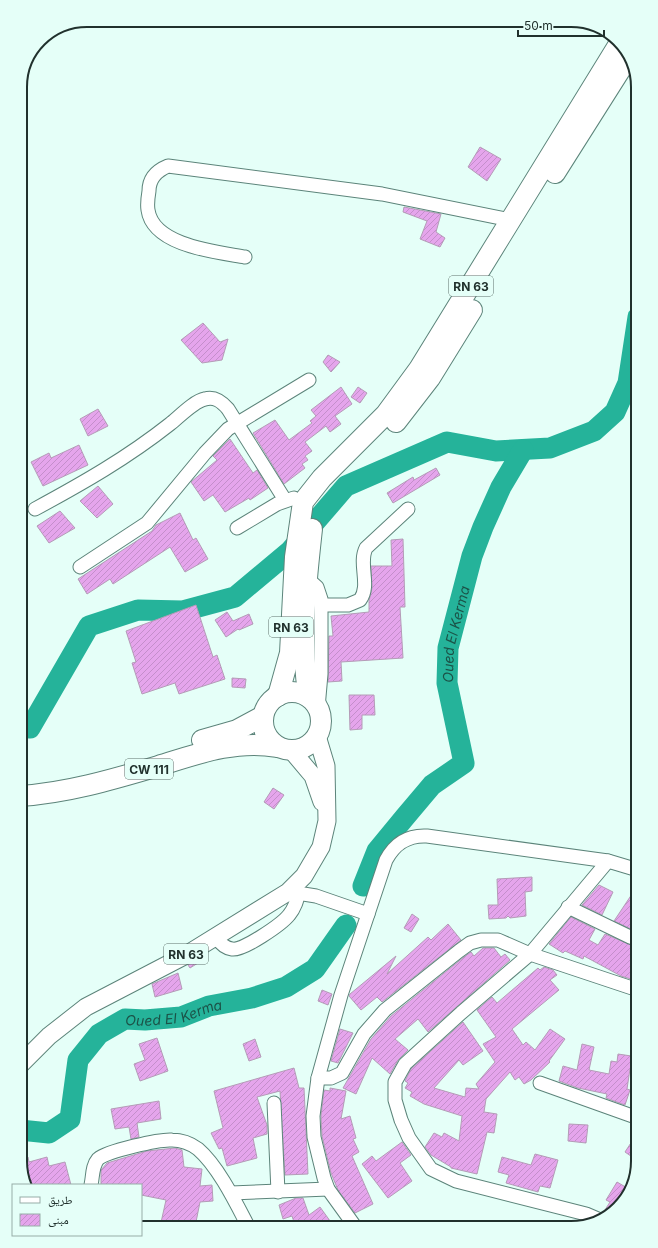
<svg xmlns="http://www.w3.org/2000/svg" width="658" height="1248" font-family="Inter,'Noto Naskh Arabic',sans-serif">
	<defs>
		<pattern id="building-hatch" width="6" height="6" patternUnits="userSpaceOnUse"><rect width="6" height="6" fill="#e5a5ec"/><path d="M-1 1l2-2M0 6l6-6M5 7l2-2" fill="none" stroke="#c48ecb"/></pattern>
	</defs>
	<rect width="100%" height="100%" fill="#e5fff8"/>
	<g fill="none" stroke-linecap="round" stroke-linejoin="round">
		<g stroke="#25b39a" stroke-width="21">
			<polyline points="20,727 30,728 89,626 138,610 183,611 235,597 290,551 346,486 447,442 496,451 550,448 594,431 615,412 628,383 638,317"/>
			<path id="s1" d="M363,886L377,851L405,817L432,785L464,763L447,683L448,648L472,556L483,527L501,487L523,450"/>
			<path id="s2" d="M20,1130L49,1133L70,1119L78,1060L99,1034L125,1019L145,1020L181,1017L209,1006L252,998L286,987L315,969L346,925"/>
		</g>
	</g>
	<g fill="url(#building-hatch)" stroke="#b49cb7">
		<polygon points="480,147 501,159 487,181 468,167"/>
		<polygon points="404,207 441,214 436,232 445,238 440,247 420,239 427,221 403,212"/>
		<polygon points="203,323 220,342 228,339 222,360 202,363 181,340"/>
		<polygon points="328,355 340,362 331,372 323,362"/>
		<polygon points="341,387 352,404 335,416 341,424 330,432 326,426 305,442 312,451 305,456 308,460 302,464 305,468 284,484 253,433 275,420 289,440 312,423 310,421 316,416 311,410"/>
		<polygon points="358,387 367,393 360,403 351,397"/>
		<polygon points="98,409 108,426 88,436 80,419"/>
		<polygon points="230,439 253,473 257,470 268,488 250,500 249,498 225,512 213,495 204,501 191,482 217,460 213,456"/>
		<polygon points="79,445 88,465 43,486 31,462 49,453 51,458"/>
		<polygon points="436,468 440,475 393,503 387,493 413,477 414,480"/>
		<polygon points="98,486 113,504 97,518 80,501"/>
		<polygon points="60,511 75,528 49,543 37,526"/>
		<polygon points="180,513 193,540 196,538 208,559 185,572 170,547 113,584 110,579 87,594 78,579 152,531 156,525"/>
		<polygon points="403,539 405,607 400,607 403,658 341,662 342,681 328,682 329,636 333,636 331,616 369,612 369,601 372,588 371,566 392,566 391,540"/>
		<polygon points="196,605 213,657 217,655 225,679 179,694 175,683 142,694 132,663 136,662 126,631"/>
		<polygon points="227,612 233,621 249,614 253,624 239,630 238,629 226,637 215,620"/>
		<polygon points="232,678 246,679 245,688 232,687"/>
		<polygon points="349,695 374,695 375,715 362,715 362,729 350,730"/>
		<polygon points="273,788 284,795 274,809 264,802"/>
		<polygon points="532,877 532,891 525,892 526,916 510,918 508,916 506,918 489,919 488,905 498,905 497,879"/>
		<polygon points="599,885 613,892 602,915 582,905"/>
		<polygon points="638,885 638,922 633,930 614,921"/>
		<polygon points="412,914 419,919 411,932 404,928"/>
		<polygon points="571,917 595,929 589,940 598,945 605,934 638,948 638,968 631,979 621,976 584,956 583,959 565,951 563,953 549,944"/>
		<polygon points="448,924 461,940 382,1002 377,997 361,1010 349,996 350,994 396,956 387,974 428,937 431,940"/>
		<polygon points="483,948 494,948 501,957 505,954 510,960 428,1032 418,1019 395,1039 408,1050 398,1060 390,1074 372,1058 356,1094 343,1088 371,1039 391,1016 464,957 471,952 474,956"/>
		<polygon points="204,955 206,958 190,968 188,965"/>
		<polygon points="544,967 553,970 557,975 550,980 559,990 512,1029 523,1045 526,1042 535,1050 550,1029 565,1039 549,1061 550,1062 531,1080 524,1084 519,1077 515,1080 510,1072 486,1099 484,1112 497,1114 494,1133 487,1132 477,1174 451,1168 451,1167 431,1155 425,1147 434,1133 442,1137 444,1133 459,1141 462,1116 424,1104 410,1096 412,1092 405,1088 408,1083 405,1081 411,1069 463,1022 483,1051 463,1065 459,1060 434,1088 465,1097 466,1088 479,1089 476,1084 495,1062 483,1044 496,1037 477,1010 492,997 497,1003 538,968 540,970"/>
		<polygon points="178,973 182,989 155,997 152,984"/>
		<polygon points="322,990 332,994 328,1005 318,1001"/>
		<polygon points="340,1029 353,1033 338,1063 331,1061"/>
		<polygon points="157,1038 168,1071 140,1081 134,1064 145,1060 139,1044"/>
		<polygon points="255,1039 261,1057 249,1061 243,1044"/>
		<polygon points="582,1044 594,1047 589,1070 609,1074 611,1061 617,1062 618,1054 638,1057 638,1070 630,1069 627,1089 630,1090 625,1105 606,1098 607,1094 578,1088 559,1081 563,1066 577,1070"/>
		<polygon points="294,1068 299,1088 304,1088 308,1174 285,1175 280,1091 257,1097 267,1125 267,1134 253,1138 257,1158 227,1166 222,1148 219,1149 211,1133 223,1128 214,1091"/>
		<polygon points="330,1088 346,1091 341,1119 350,1116 356,1138 353,1139 359,1152 352,1156 373,1204 355,1213 338,1190 331,1173 322,1136 321,1116 324,1090 330,1091"/>
		<polygon points="159,1101 161,1119 137,1123 139,1137 131,1139 129,1127 115,1129 111,1109"/>
		<polygon points="569,1124 588,1125 586,1143 568,1141"/>
		<polygon points="638,1132 638,1161 625,1152"/>
		<polygon points="402,1142 411,1155 400,1163 412,1181 388,1198 362,1164 372,1156 376,1161"/>
		<polygon points="175,1148 182,1150 184,1167 202,1169 200,1186 212,1185 213,1201 200,1202 195,1227 160,1227 166,1200 141,1195 141,1185 101,1185 101,1170 107,1163 147,1151"/>
		<polygon points="535,1154 558,1160 550,1188 540,1186 538,1192 506,1183 509,1175 498,1172 502,1157 531,1165"/>
		<polygon points="28,1157 29,1162 47,1157 49,1166 65,1162 71,1185 25,1185 20,1160"/>
		<polygon points="617,1182 629,1189 627,1198 606,1215 603,1213 610,1202 606,1200"/>
		<polygon points="296,1198 303,1198 309,1215 320,1207 333,1225 293,1226 295,1225 292,1216 283,1219 279,1205"/>
	</g>
	<g fill="none" stroke-linecap="round" stroke-linejoin="round">
		<defs>
			<g id="minor">
				<path d="M245,257C217,252 153,246 148,210C147,204 148,197 149,191C149,179 156,171 168,166L382,194L510,220"/>
				<path d="M35,509C83,483 127,458 170,424C179,417 194,401 205,399C215,396 222,402 228,409L285,500"/>
				<polyline points="237,528 277,504 294,498"/>
				<polyline points="80,567 147,523 205,453 228,429 309,380"/>
				<polyline points="308,579 317,587 321,599 321,674 318,708"/>
				<path d="M321,605H348L360,600C371,585 358,564 366,548L408,509"/>
				<polyline points="291,892 316,896 368,914"/>
				<polyline points="568,907 630,937 638,940"/>
				<path d="M215,936C219,942 224,948 232,949C243,951 282,924 289,915C295,908 297,900 299,892"/>
				<polyline points="318,1078 331,1078 342,1073 364,1034 385,1010 459,951 470,943 481,940 498,940 530,954 638,990"/>
				<polyline points="540,1083 638,1118"/>
				<polyline points="274,1103 278,1192"/>
				<path d="M91,1185C93,1176 92,1166 98,1159C107,1151 160,1139 172,1140C182,1140 190,1143 198,1149C218,1166 236,1203 248,1226"/>
				<polyline points="231,1193 328,1189"/>
				<polyline points="600,1220 586,1214 456,1181 431,1169 409,1138 401,1120 395,1100 395,1082 405,1064 461,1013 530,954 608,861"/>
				<path d="M354,1225L328,1189L324,1178L314,1137L313,1116L318,1078L341,995L386,860C395,843 408,835 427,836L608,861L638,870"/>
			</g>
			<g id="major">
				<polyline points="292,751 313,776 322,802"/>
				<polyline points="20,1065 49,1036 86,1007 186,955 288,892 304,876 321,847 327,821 326,766 317,736"/>
			</g>
			<g id="highway">
				<polyline points="555,173 629,56"/>
				<polyline points="396,422 430,378 472,310"/>
				<circle cx="292" cy="721" r="29"/>
				<polyline points="278,696 290,653 295,557 303,502 322,478 386,414 419,369 619,44"/>
				<path d="M309,697C299,642 306,584 312,529"/>
				<polyline points="202,740 237,730 263,716"/>
				<path d="M20,796C66,793 111,780 155,767C194,755 235,739 277,747"/>
			</g>
		</defs>
		<use href="#minor" stroke="#5c847a" stroke-width="15"/>
		<use href="#major" stroke="#5c847a" stroke-width="19"/>
		<use href="#highway" stroke="#5c847a" stroke-width="22"/>
		<use href="#minor" stroke="#fff" stroke-width="13"/>
		<use href="#major" stroke="#fff" stroke-width="17"/>
		<use href="#highway" stroke="#fff" stroke-width="20"/>
	</g>
	<g text-anchor="middle" dominant-baseline="central" stroke-width="3" stroke-linejoin="round" paint-order="stroke">
		<g fill="#e5fff8" stroke="#5c6f6a" stroke-width="1">
			<rect x="449" y="276" width="44" height="20" rx="3"/>
			<rect x="269" y="617" width="44" height="20" rx="3"/>
			<rect x="125" y="759" width="48" height="20" rx="3"/>
			<rect x="164" y="944" width="44" height="20" rx="3"/>
		</g>
		<g font-size="12" font-weight="bold" fill="#21312d">
			<text x="471" y="286">RN 63</text>
			<text x="291" y="627">RN 63</text>
			<text x="149" y="769">CW 111</text>
			<text x="186" y="954">RN 63</text>
		</g>
		<g font-size="14" font-style="italic" fill="#1b5247" stroke="#e5fff8">
			<text stroke="none"><textPath href="#s1" startOffset="294">Oued El Kerma</textPath></text>
			<text stroke="none"><textPath href="#s2" startOffset="227">Oued El Kerma</textPath></text>
		</g>
	</g>
	<path d="M0 0H658V1248H0ZM87 27H571A60 60 0 0 1 631 87V1161A60 60 0 0 1 571 1221H87A60 60 0 0 1 27 1161V87A60 60 0 0 1 87 27Z" fill="#e5fff8" fill-rule="evenodd"/>
	<path fill="none" stroke="#21312d" stroke-width="2" d="M87 27H571A60 60 0 0 1 631 87V1161A60 60 0 0 1 571 1221H87A60 60 0 0 1 27 1161V87A60 60 0 0 1 87 27Z"/>
	<rect x="12" y="1184" width="130" height="52" fill="#e5fff8" stroke="#97ada7"/>
	<rect x="20" y="1197" width="20" height="6" fill="#ffffff" stroke="#97ada7"/>
	<text x="48" y="1204" font-size="12" fill="#21312d">طريق</text>
	<rect x="20" y="1214" width="20" height="12" fill="url(#building-hatch)" stroke="#97ada7"/>
	<text x="48" y="1224" font-size="12" fill="#21312d">مبنى</text>
	<path d="M518 30v6h86v-6" fill="none" stroke="#21312d" stroke-width="2"/>
	<text x="524" y="30" font-size="12" fill="#21312d" stroke="#e5fff8" stroke-width="3" paint-order="stroke">50 m</text>
</svg>
